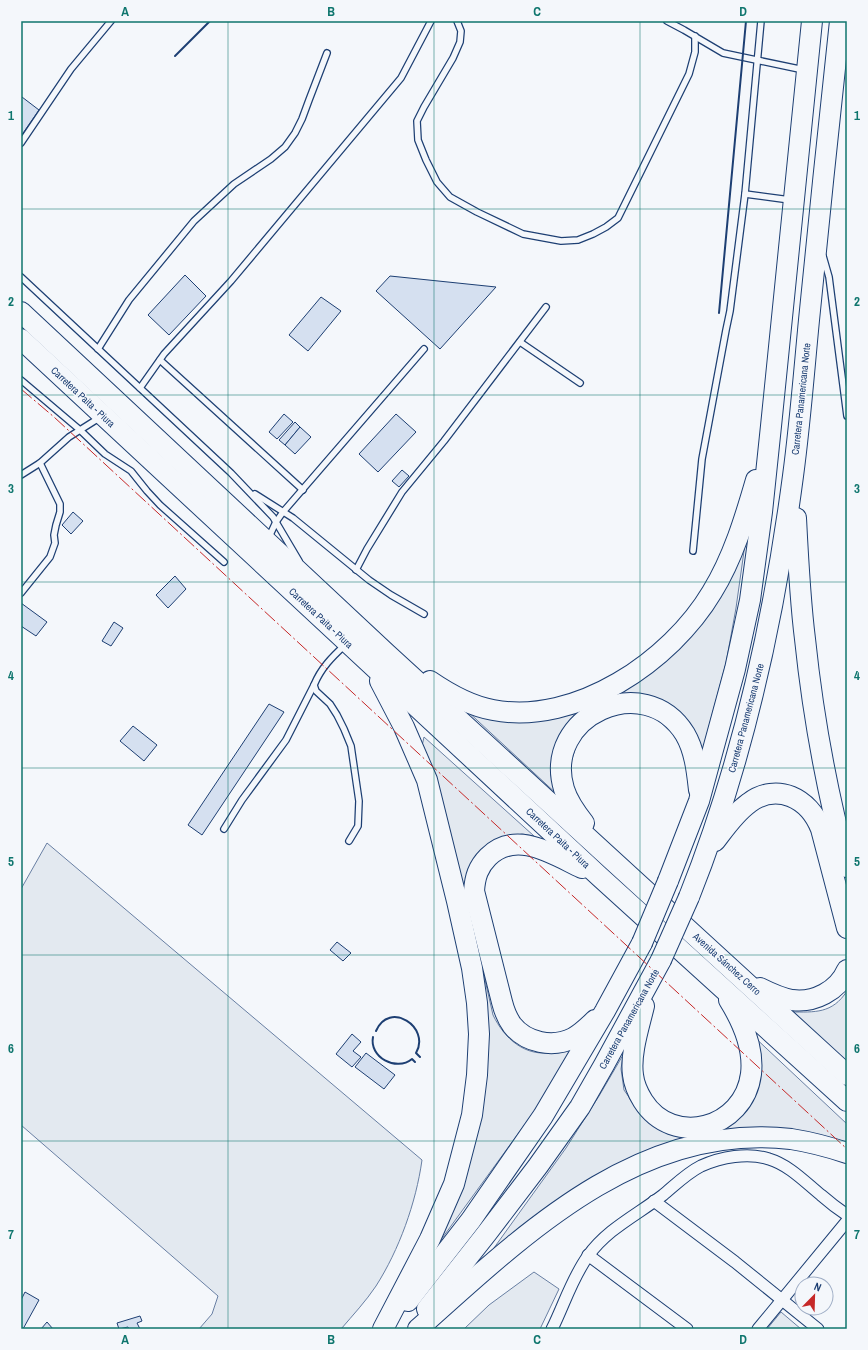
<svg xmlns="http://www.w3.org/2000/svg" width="868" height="1350" font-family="'Archivo Narrow',sans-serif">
	<rect width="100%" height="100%" fill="#f4f7fb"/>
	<g fill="#e3e9f0" stroke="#687fa3">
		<polygon points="746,537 736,608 726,663 700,760 631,694 609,695 636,680"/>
		<polygon points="589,705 560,797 465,709 533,721 550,719"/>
		<polygon points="424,737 534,836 522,834 503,838 470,916 422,746"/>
		<path d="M47,843L422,1160C416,1203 399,1250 376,1286C366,1301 353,1315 341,1329H199L212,1314L218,1296L21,1125V889Z"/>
		<path d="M475,936L493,1015C504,1038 525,1058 554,1052C562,1050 571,1045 580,1041L539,1105L435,1248L464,1179Z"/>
		<path d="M847,991V1062L791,1012C815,1012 832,1014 847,991Z"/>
		<polygon points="750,1033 847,1124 847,1146 765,1130 719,1131 729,1126"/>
		<polygon points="623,1055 621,1069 624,1090 638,1110 699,1135 486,1259 566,1148 599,1096"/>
		<polygon points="534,1272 559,1289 540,1329 464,1329 489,1305"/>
		<polygon points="781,1312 801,1329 767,1329"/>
	</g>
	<g fill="#d5e0f0" stroke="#1d3f73">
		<polygon points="22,97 39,110 21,136 21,98"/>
		<polygon points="185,275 206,296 169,335 148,315"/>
		<polygon points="390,276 496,287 440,349 376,291"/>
		<polygon points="321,297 341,311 308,351 289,335"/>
		<polygon points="284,414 293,422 277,439 269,432"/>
		<polygon points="396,414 416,432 378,472 359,454"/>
		<polygon points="295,422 300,427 285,445 279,440"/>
		<polygon points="300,427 311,437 295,454 285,445"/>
		<polygon points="402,470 409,476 399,487 392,481"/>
		<polygon points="73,512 83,521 71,534 62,525"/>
		<polygon points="175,576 186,589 168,608 156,595"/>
		<polygon points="21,603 47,622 36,636 21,626"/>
		<polygon points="114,622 123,628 111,646 102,641"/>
		<polygon points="269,704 284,712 202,835 188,825"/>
		<polygon points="133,726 157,745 144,761 120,741"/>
		<polygon points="337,942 351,953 343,961 330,950"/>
		<polygon points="352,1034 361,1042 353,1051 361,1057 352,1067 336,1054"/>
		<polygon points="366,1053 395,1075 384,1089 355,1067"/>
		<polygon points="25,1292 39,1300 23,1329 21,1329 21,1300"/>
		<polygon points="140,1316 142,1321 137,1323 140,1329 129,1329 128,1327 119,1329 117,1323"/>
		<polygon points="47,1322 53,1329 41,1329"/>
	</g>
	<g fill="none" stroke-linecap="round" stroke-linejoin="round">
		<defs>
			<g id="lane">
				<polyline points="457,21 461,31 460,42 453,58 424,107 417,121 418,140 426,160 437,182 450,197 477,212 523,234 561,241 578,240 593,234 606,227 618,218 689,74 695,52 695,36"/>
				<polyline points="667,21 684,30 723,53 804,70"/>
				<polyline points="21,143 71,69 111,21"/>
				<polyline points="745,194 790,200"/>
				<polyline points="823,256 829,277 847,416"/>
				<polyline points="21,277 231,473 273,517 299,561"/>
				<polyline points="520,342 580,383"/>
				<polyline points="98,349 129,300 194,221 234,184 271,159 285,147 295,133 302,119 309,100 327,53"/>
				<polyline points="160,360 303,490"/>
				<polyline points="21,380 80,430 105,454 131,471 147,491 160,505 224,562"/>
				<polyline points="140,388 164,354 231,281 401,78 431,21"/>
				<polyline points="21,475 40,463 69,437 99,418"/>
				<polyline points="255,494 293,518 369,580 391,595 424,614"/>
				<polyline points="268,539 276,522 283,512 424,349"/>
				<polyline points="693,551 702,459 726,330 730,311 745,194 761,21"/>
				<polyline points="356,570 367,549 402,492 444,441 546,307"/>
				<polyline points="21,593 50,557 55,543 54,535 56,525 60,512 60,504 40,463"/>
				<path d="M345,645C332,657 321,668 314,685L316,691L330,704L337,715L344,729L351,746L359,801L358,826L349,841"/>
				<polyline points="224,829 242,800 286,740 314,685"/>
			</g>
			<g id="street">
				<polyline points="654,1201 735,1262 818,1329"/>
				<polyline points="588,1255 687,1329"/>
				<path d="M552,1329C564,1305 572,1278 588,1256C607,1229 637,1215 663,1195C675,1185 687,1173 701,1166C721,1157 748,1152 769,1159C789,1165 805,1182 821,1195C829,1202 838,1209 847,1215"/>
				<polyline points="758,1329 847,1221"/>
			</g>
			<g id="highway">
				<polyline points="21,312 387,654 847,1075"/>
				<polyline points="21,339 600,877 847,1101"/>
				<path d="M796,518C798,558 800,599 805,639C813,716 827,792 847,867"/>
				<polyline points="380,681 404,727 427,780 457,901 472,968 477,1003 479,1034 477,1075 472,1115 454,1184 430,1239 383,1329"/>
				<path d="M430,681C449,694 470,706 493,710C576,726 671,661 712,592C733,558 745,518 756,480"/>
				<path d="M584,823C576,813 568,802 564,789C542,716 645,669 685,734C695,751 697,772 699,790"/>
				<path d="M715,841C725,828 735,813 749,803C777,782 809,798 821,829L847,928"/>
				<path d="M582,868C554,855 516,829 488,857C478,867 475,877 474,891L502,1002C504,1010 507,1018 512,1025C526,1043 553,1048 573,1038C582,1033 588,1027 595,1020"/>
				<polyline points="668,881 699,801 735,669 750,600 762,512 771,426 812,21"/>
				<path d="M689,897C743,762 774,620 793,476C800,424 804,372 809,320C819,220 829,121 840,21"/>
				<path d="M760,988C770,993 780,998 792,1000C814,1003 838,991 847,970"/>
				<path d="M644,1006C639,1027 630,1054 633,1075C634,1084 638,1093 643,1101C673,1148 744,1129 751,1074C754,1049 742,1021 729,1000"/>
				<polyline points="408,1301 471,1220 543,1116 605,1011 642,943"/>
				<polyline points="427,1309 487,1233 538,1166 580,1107 604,1065 661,960"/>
				<path d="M418,1329C522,1236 639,1121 791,1139C810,1142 829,1147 847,1153"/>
			</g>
		</defs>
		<use href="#lane" stroke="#1d3f73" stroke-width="8"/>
		<use href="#street" stroke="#1d3f73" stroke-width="13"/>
		<use href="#highway" stroke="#1d3f73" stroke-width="22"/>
		<use href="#lane" stroke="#f4f7fb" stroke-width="5.5"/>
		<use href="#street" stroke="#f4f7fb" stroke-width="11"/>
		<use href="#highway" stroke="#f4f7fb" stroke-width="20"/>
		<defs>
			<g id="highway-bridge">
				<polyline points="642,943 668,881"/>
				<polyline points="661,960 689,897"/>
			</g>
		</defs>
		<use href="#highway-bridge" stroke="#1d3f73" stroke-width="22" stroke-linecap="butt"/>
		<use href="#highway-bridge" stroke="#f4f7fb" stroke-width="20"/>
		<g stroke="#1d3f73" stroke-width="2">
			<polyline points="175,56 210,21"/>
			<polyline points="719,313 746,21"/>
			<path d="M376,1031C389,1000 431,1027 416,1053L420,1057"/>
			<path d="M373,1037C369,1057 396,1072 412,1059L415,1062"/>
		</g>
		<polyline stroke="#c62828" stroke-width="1" stroke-dasharray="14 3 2 3" stroke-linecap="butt" points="21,389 54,417 847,1149"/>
	</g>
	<path fill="none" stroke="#0f766e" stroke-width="1" stroke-opacity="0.55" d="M228,21V1329M434,21V1329M640,21V1329M21,209H847M21,395H847M21,582H847M21,768H847M21,955H847M21,1141H847"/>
	<g text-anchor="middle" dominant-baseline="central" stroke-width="3" stroke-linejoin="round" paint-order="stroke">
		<g font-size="10" fill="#1d3f73" stroke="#f4f7fb">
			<text transform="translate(83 397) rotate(43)">Carretera Paita - Piura</text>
			<text transform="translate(801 399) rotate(-84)">Carretera Panamericana Norte</text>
			<text transform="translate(321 618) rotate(43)">Carretera Paita - Piura</text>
			<text transform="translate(746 718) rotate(-75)">Carretera Panamericana Norte</text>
			<text transform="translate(558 838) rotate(43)">Carretera Paita - Piura</text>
			<text transform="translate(727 964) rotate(42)">Avenida Sánchez Cerro</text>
			<text transform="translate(629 1019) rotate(-61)">Carretera Panamericana Norte</text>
		</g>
	</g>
	<rect width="868" height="1350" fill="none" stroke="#f4f7fb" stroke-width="44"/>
	<g transform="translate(814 1296) rotate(23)"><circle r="19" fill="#f4f7fb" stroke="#9eadc5"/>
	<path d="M0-3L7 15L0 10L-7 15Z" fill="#c62828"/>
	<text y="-6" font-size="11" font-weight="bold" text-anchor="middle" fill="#1d3f73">N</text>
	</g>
	<rect x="22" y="22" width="824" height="1306" fill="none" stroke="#0f766e" stroke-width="1.5"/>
	<g font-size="13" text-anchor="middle" font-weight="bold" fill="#0f766e">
		<text x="125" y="16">A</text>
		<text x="331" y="16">B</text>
		<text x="537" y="16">C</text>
		<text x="743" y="16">D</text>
		<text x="11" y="120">1</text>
		<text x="857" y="120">1</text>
		<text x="11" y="306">2</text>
		<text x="857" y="306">2</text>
		<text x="11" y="493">3</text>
		<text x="857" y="493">3</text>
		<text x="11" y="680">4</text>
		<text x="857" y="680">4</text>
		<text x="11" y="866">5</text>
		<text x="857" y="866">5</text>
		<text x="11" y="1053">6</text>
		<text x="857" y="1053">6</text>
		<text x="11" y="1239">7</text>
		<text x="857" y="1239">7</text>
		<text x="125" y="1344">A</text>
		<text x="331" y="1344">B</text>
		<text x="537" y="1344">C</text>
		<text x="743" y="1344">D</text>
	</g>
</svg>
